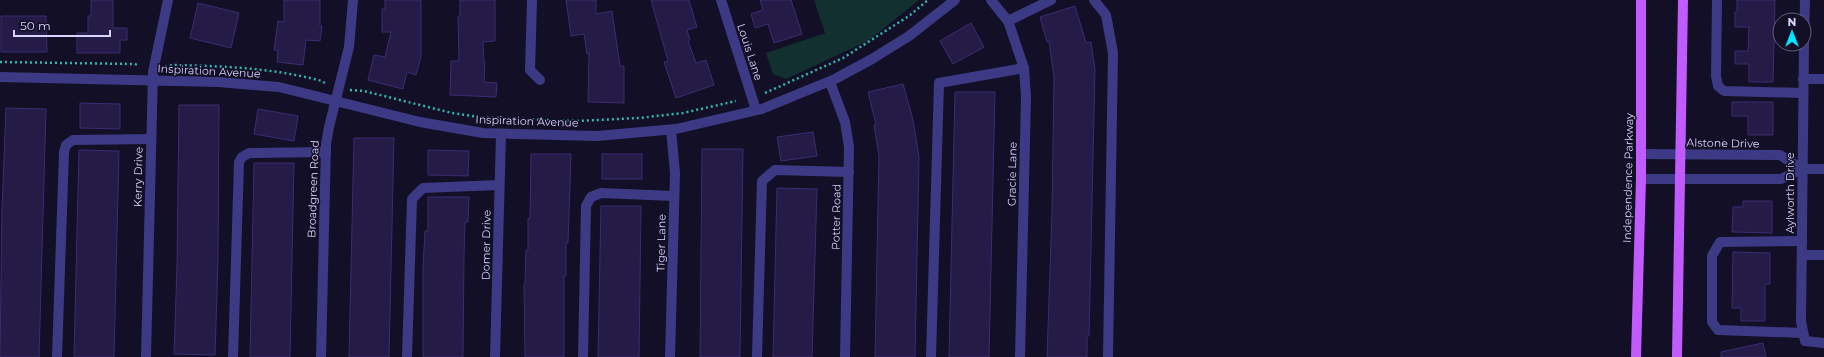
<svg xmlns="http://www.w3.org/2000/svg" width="1824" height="357" font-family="Montserrat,sans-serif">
	<rect width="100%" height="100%" fill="#130f26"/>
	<polygon fill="#12302f" points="814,0 919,0 868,41 786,79 773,74 766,53 825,33"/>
	<g fill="#241b47" stroke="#3b2d73">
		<polygon points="91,0 113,0 113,28 127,28 127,40 120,40 120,53 77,53 77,33 88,33 88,16 91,16"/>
		<polygon points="284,0 320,0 320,26 322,26 320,41 306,40 303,65 277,62 278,51 274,50 278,21 284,22"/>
		<polygon points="385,0 421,0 421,57 416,75 407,72 403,89 368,80 374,55 385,57 391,32 382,32 382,9 385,9"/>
		<polygon points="460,0 495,0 495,41 483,42 484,62 485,62 484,82 497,83 496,97 450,95 451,61 459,61 458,16 460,16"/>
		<polygon points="566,0 596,0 596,14 612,11 620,66 624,66 624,103 588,102 589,53 587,54 584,34 571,36"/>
		<polygon points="651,0 689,0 697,27 687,30 690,40 688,41 696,63 706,60 714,85 676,98 664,62 668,61"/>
		<polygon points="760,0 791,0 802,34 774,43 768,24 755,28 751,14 763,10"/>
		<polygon points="1737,0 1775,0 1773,82 1749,82 1749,64 1735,64 1735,51 1748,51 1749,27 1735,27 1735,12 1737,12"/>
		<polygon points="198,3 239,13 231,48 190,38"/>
		<polygon points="1075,6 1086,43 1091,42 1095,70 1089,336 1087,336 1087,357 1047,357 1052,213 1054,77 1049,41 1047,42 1040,17"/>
		<polygon points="1,16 46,16 47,52 1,52"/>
		<polygon points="971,23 984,47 953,64 940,41"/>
		<polygon points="903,84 913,120 919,157 915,357 875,357 879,156 874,125 876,125 868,92"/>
		<polygon points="955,92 995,92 989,357 949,357"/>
		<polygon points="1732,102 1773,102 1773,135 1748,135 1748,116 1732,116"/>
		<polygon points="80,103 120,104 120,129 80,128"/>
		<polygon points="179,105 219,105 218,260 215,355 174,354 177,267"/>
		<polygon points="6,108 46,109 39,357 0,357 2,209"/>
		<polygon points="258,109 298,116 294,141 254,134"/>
		<polygon points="813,132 817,156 781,161 777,137"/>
		<polygon points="354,138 394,138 389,357 349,357"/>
		<polygon points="702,149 743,149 740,357 700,357"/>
		<polygon points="79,150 119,151 114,357 74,357"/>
		<polygon points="428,150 469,151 468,176 428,175"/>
		<polygon points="531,154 571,154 568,243 566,243 566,276 564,276 564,357 525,357 524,284 525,284 526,250 528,250 528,218 530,218"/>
		<rect x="602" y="154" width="40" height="25"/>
		<polygon points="254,163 294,163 290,357 250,357"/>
		<polygon points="777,188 817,189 812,357 773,357"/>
		<polygon points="428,197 469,197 468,222 465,222 464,256 463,357 423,357 423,267 425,231 428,231"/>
		<polygon points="1743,201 1772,201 1772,233 1732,232 1733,207 1743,207"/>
		<polygon points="601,206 641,206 639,357 598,357"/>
		<polygon points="1733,252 1770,253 1770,284 1765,284 1765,321 1741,321 1741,308 1732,308"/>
		<polygon points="1763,343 1766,357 1721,357 1721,352"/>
	</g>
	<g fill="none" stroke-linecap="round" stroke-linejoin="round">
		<g stroke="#2fb8b0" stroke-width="2.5" stroke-dasharray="2 3" stroke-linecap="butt">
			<polyline points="0,62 135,64 139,66"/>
			<path d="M165,67L173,65C223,66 273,68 322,81L326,84"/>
			<polyline points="350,90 364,91 452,113 479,117 545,120 579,121 639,118 683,113 736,101"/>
			<polyline points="765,93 843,58 909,16 928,0"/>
		</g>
		<g stroke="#3d3a85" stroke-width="10">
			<polyline points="532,0 530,70 540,80"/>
			<polyline points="721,0 756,110"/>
			<polyline points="991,0 1008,21 1024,68 1026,97 1020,357"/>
			<polyline points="1094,0 1106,15 1113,53 1108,357"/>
			<polyline points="1717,0 1716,76 1718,86 1724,91 1803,93"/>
			<polyline points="1008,21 1051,0"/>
			<polyline points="1804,41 1805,0"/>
			<polyline points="1804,44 1801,321 1805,341 1824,343"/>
			<polyline points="0,77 218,82 279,87 420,122 483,133 597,136 676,129 762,109 835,79 872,59 909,36 955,0"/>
			<polyline points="1803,79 1824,79"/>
			<polyline points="830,82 845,122 849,147 845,357"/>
			<polyline points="1641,154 1780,155 1802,169"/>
			<polyline points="1641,179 1781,179 1802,169 1824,169"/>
			<polyline points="1802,241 1720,242 1712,256 1712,322 1718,330 1803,333"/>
			<polyline points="1802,255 1824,255"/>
			<polyline points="57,357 64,152 66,145 73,140 151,139"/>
			<polyline points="146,357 153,72 168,0"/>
			<polyline points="233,357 239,162 242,157 249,153 326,152"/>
			<polyline points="321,357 326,144 329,127 349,47 353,0"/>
			<polyline points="407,357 412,199 423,188 499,185"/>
			<polyline points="495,357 501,134"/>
			<polyline points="583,357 586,206 591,197 601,193 674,196"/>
			<polyline points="670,357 675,173 671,130"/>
			<polyline points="757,357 762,181 775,170 849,172"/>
			<polyline points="931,357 939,83 1024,68"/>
		</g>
		<g stroke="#c25bff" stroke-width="10">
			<polyline points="1636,357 1641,179 1641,0"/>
			<polyline points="1677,357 1683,0"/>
		</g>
	</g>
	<g text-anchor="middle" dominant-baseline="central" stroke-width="3" stroke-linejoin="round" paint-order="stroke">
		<g font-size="11" fill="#d9d4ff" stroke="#130f26">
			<text transform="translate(750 52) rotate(72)">Louis Lane</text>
			<text transform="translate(209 71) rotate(3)">Inspiration Avenue</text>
			<text transform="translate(527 121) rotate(2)">Inspiration Avenue</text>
			<text transform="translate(1723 143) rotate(1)">Alstone Drive</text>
			<text transform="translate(1012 174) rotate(-89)">Gracie Lane</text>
			<text transform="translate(138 177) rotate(-89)">Kerry Drive</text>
			<text transform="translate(1628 178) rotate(-89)">Independence Parkway</text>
			<text transform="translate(313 189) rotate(-88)">Broadgreen Road</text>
			<text transform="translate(1790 193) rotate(-90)">Aylworth Drive</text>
			<text transform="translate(836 217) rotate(-89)">Potter Road</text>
			<text transform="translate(661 243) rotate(-89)">Tiger Lane</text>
			<text transform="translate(486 245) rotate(-89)">Domer Drive</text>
		</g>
	</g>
	<g transform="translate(1792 32)"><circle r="19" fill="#130f26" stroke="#625e7d"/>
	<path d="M0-3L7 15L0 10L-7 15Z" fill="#00e5ff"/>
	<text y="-6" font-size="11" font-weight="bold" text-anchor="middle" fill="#d9d4ff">N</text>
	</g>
	<path d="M14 30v6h96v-6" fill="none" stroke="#d9d4ff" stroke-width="2"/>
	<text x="20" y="30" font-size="12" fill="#d9d4ff" stroke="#130f26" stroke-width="3" paint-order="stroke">50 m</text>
</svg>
